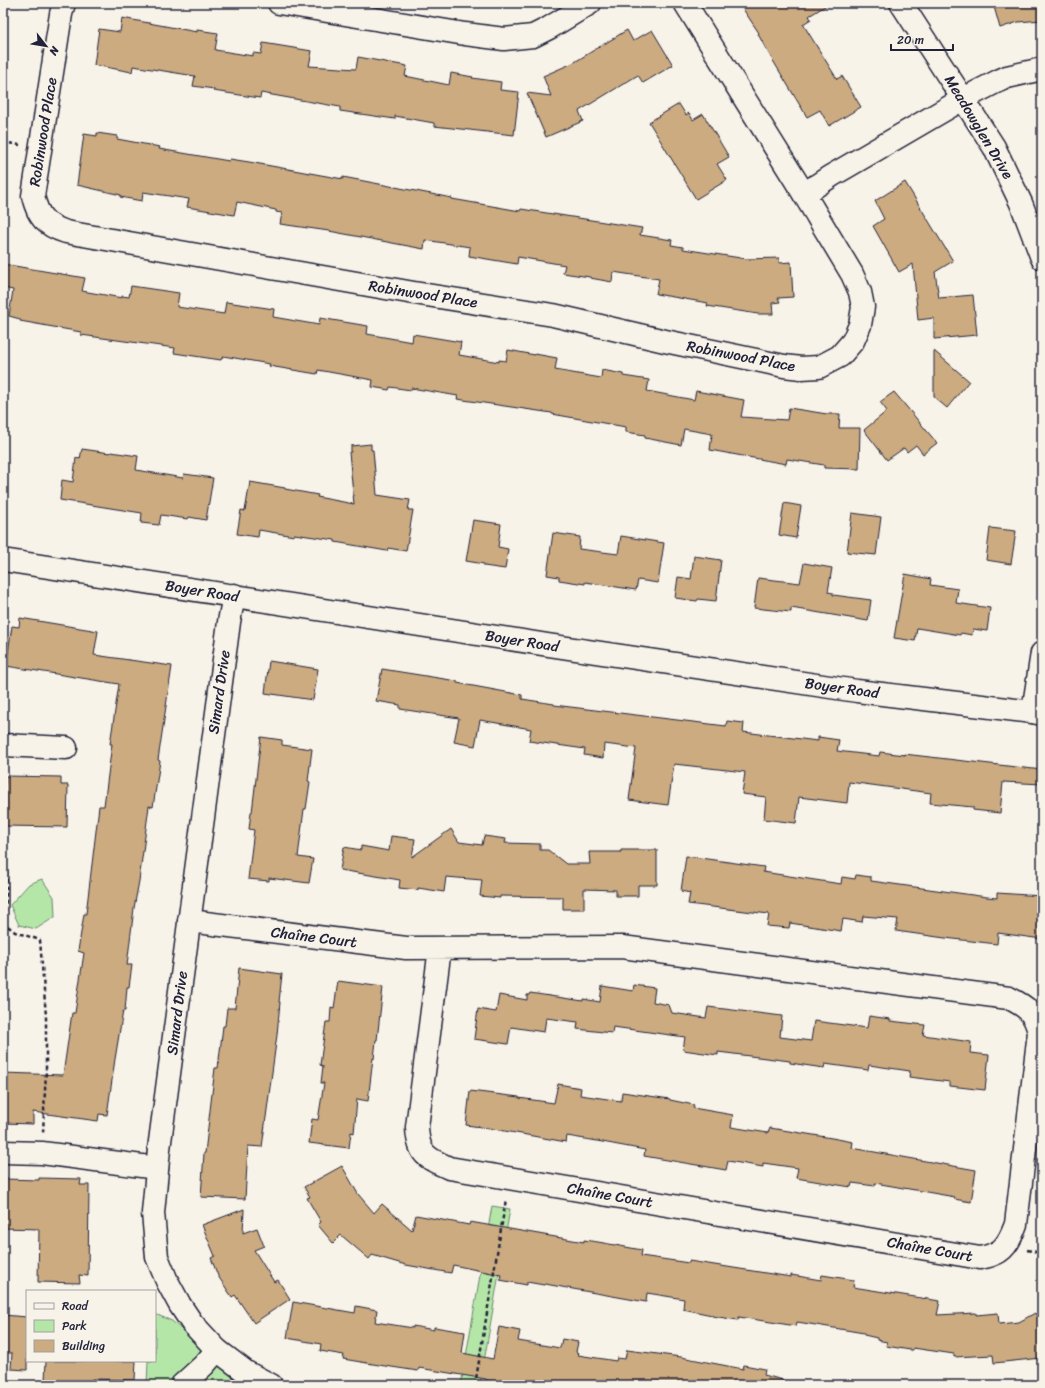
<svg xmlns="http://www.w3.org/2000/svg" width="1045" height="1388" font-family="Sriracha,sans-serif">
	<rect width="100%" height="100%" fill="#f7f3e8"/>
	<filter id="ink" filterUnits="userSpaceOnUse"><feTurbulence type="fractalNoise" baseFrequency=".025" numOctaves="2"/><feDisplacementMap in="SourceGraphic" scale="8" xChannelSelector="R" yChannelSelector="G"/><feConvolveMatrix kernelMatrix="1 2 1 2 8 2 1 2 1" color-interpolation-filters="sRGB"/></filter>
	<g filter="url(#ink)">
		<g fill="#b4e7a7" stroke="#6b8471">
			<polygon points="42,879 54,897 55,917 36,929 19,925 10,905 29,884"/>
			<polygon points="492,1206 510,1209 480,1385 461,1385"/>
			<polygon points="155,1314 172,1321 234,1377 248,1385 147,1385 148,1361 155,1361"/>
		</g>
		<g fill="#ccab80" stroke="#22223b">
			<polygon points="739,3 830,3 809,16 811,19 803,24 837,79 842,76 861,107 829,126 820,110 807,117 766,49 758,34 759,33"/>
			<polygon points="993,3 1042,3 1042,20 1018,22 1000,28"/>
			<polygon points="122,18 197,32 197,30 218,33 215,50 253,56 253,53 261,54 263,43 312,51 309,66 356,69 358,57 407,66 405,76 449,85 451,73 473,77 472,78 501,82 500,90 519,92 514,135 434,126 434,123 395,116 395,119 340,111 340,107 261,93 260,98 213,91 214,89 193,86 195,76 133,66 132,72 94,65 99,29 120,32"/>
			<polygon points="627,30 633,41 652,30 673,65 643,83 638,75 579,111 583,121 546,137 527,93 551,96 543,76 573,63"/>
			<polygon points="679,104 686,115 689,113 693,120 703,114 729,157 717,164 727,180 696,199 649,122"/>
			<polygon points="97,133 117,136 117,139 160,147 159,149 229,161 230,159 249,162 343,179 343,177 452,198 452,199 520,211 521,209 642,228 640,235 672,240 671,245 683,247 683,249 747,259 779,258 779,263 791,262 793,297 778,298 780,302 772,303 773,314 758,314 707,306 708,303 656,294 659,279 613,272 612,282 590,278 590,277 563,273 565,265 518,257 517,264 469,256 470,247 425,240 424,249 329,231 280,224 282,213 276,212 276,210 237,202 234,215 187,207 189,199 143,192 142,201 120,197 121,195 77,185 84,134 97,136"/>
			<polygon points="905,182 953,261 935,272 939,298 973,295 977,335 934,339 934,318 918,320 913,264 899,272 873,226 884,219 875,201"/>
			<polygon points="3,264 85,278 82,291 122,298 122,296 129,297 131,286 179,293 177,307 224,314 226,302 274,309 273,317 319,325 320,318 368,326 367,334 412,342 413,334 461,342 459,355 499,362 499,360 506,361 508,350 535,355 535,354 557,358 555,370 601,378 602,370 623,374 623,376 649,380 647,391 694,400 696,391 744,400 741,417 787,420 789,408 827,414 840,414 839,428 860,428 859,469 824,468 824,465 787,459 786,464 710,450 712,434 684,429 681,445 645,438 645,435 626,432 626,427 552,414 552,413 457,399 458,396 411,388 411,390 390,387 389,390 372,387 373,380 318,370 317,374 269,366 270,364 223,356 221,360 174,353 175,348 81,335 81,332 20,321 20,319 9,316 13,290 3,288"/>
			<polygon points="934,351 969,381 947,408 934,397"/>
			<polygon points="894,392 937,443 923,454 916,445 907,452 904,448 887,460 864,430 887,411 880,402"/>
			<polygon points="371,444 371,450 373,450 377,495 410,500 408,510 413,510 406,551 388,548 387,551 335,542 335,540 294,534 294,536 259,530 258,537 237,534 241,510 245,511 250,482 285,488 285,489 318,495 317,497 354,504 349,452 351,452 351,446"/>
			<polygon points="82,449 110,453 111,452 138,456 136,470 183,478 184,474 213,478 206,520 189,517 188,519 161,515 159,525 141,523 142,513 60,500 62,480 73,482 76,458 80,459"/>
			<polygon points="784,503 801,506 796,538 779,535"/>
			<polygon points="852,513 881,517 876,555 847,552"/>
			<polygon points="473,520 501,524 498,547 508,549 505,569 484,566 484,564 466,561"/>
			<polygon points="990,528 1016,531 1011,564 986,560"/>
			<polygon points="553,533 580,537 579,549 618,554 621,536 664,543 658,583 638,580 636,590 585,582 585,584 559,580 559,577 547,575"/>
			<polygon points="694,556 721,560 716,601 698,599 697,601 675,598 678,577 691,579"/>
			<polygon points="804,563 832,568 828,592 833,593 833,595 871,600 868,621 791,608 791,612 754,608 758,578 800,583"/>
			<polygon points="905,574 931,579 930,585 958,589 956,603 990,608 987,631 973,629 972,635 961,633 960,635 917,628 915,641 894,638"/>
			<polygon points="20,618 98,631 94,655 172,666 158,760 160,761 153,807 149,806 139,881 134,908 127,965 132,965 129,987 127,987 125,1011 123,1011 115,1059 107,1115 99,1114 98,1121 33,1112 33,1124 3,1123 3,1073 63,1075 72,1013 75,1013 79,986 84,953 78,951 84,914 86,914 99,806 104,806 112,744 110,744 119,684 6,666 12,626 19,627"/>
			<polygon points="269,661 318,669 313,700 265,693"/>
			<polygon points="382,669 457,681 457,683 522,695 522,699 554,704 554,705 726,726 727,721 744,723 743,732 818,741 818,737 839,740 837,751 879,756 880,752 905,755 904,754 1042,770 1042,784 1003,782 1000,813 973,810 973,807 930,803 931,793 849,782 847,803 799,797 796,823 764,819 766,797 742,794 745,772 674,764 668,805 629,800 636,748 604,744 603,758 584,755 585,749 529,741 531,729 480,720 475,746 454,742 459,718 400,709 400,705 376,701"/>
			<polygon points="261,737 282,740 282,745 312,749 308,781 310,782 306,809 304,809 298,857 313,859 309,883 269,878 269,881 248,879 254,830 249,829 251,812 252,812"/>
			<polygon points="5,776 61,777 61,785 68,785 67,827 3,826 3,784 5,784"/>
			<polygon points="451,829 459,842 482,845 484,836 506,839 505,843 540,844 540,850 548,850 566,864 590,864 589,852 621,852 621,850 657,850 657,885 638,885 638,896 616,896 616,890 584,889 584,909 563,909 563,897 500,896 500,898 480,896 482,880 446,877 444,892 418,888 418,890 399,888 400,880 340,870 344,847 361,850 361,846 389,851 391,836 415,839 412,857"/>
			<polygon points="686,856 764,867 763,872 841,884 842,877 855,879 856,875 871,877 871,881 987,897 997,898 997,893 1042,896 1042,939 998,933 997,944 945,938 896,931 898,919 863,916 862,922 843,919 841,931 790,923 789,928 767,926 769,914 688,904 690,893 681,891"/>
			<polygon points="239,968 282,974 279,1002 280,1002 277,1035 262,1147 248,1146 245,1199 201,1197 204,1153 205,1153 215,1068 218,1068 223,1026 225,1026 227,1008 235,1008"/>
			<polygon points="338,981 383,987 377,1040 376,1040 374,1059 373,1058 368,1101 357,1099 354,1133 351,1132 349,1148 309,1143 312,1119 318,1120 324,1083 321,1083 323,1066 320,1065 326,1022 330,1022 331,1007 334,1008"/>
			<polygon points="634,985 655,988 653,1002 669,1005 672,1013 706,1018 708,1007 782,1016 780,1037 811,1041 814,1021 867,1028 869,1016 890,1019 890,1021 925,1025 923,1035 971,1042 970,1053 989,1055 985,1090 950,1086 950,1082 909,1077 910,1071 869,1065 868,1070 825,1064 824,1068 790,1063 790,1061 718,1052 718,1055 683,1050 685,1037 613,1027 612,1033 577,1029 578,1022 546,1018 544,1032 511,1027 508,1044 474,1039 478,1009 496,1012 499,995 527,1000 527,995 529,995 530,993 583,1001 583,999 600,1002 602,986 633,991"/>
			<polygon points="558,1084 581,1088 580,1095 621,1101 622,1092 670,1099 670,1100 694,1105 693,1108 733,1115 731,1127 768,1133 770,1128 832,1138 853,1142 852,1148 976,1170 971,1202 954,1199 955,1197 875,1183 875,1186 852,1183 851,1187 796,1178 798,1168 763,1163 763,1167 728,1161 726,1170 644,1156 645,1150 597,1141 567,1136 566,1142 488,1128 466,1125 470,1091 519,1097 519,1098 554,1103"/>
			<polygon points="342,1166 358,1194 374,1213 382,1204 412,1230 416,1215 469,1225 470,1222 584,1242 584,1240 598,1242 642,1250 641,1256 689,1263 689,1261 791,1277 791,1275 821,1280 822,1275 854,1280 853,1287 940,1301 937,1315 976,1313 976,1315 998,1313 999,1324 1019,1322 1035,1313 1042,1324 1042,1358 994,1363 993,1355 954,1357 954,1354 913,1348 913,1350 910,1350 886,1346 887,1342 877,1340 877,1338 864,1335 864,1333 816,1325 797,1322 796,1326 739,1317 738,1320 712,1316 712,1315 683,1309 684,1299 647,1293 646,1302 545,1284 544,1285 527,1282 527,1285 500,1280 501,1275 453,1265 451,1273 406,1265 372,1255 369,1259 341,1235 333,1243 318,1225 321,1222 307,1198 310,1197 304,1187"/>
			<polygon points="39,1178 81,1179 80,1185 89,1185 88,1276 79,1275 80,1283 38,1282 39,1229 3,1228 3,1179 39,1180"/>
			<polygon points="244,1209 243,1233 257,1228 264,1246 254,1250 274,1282 278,1280 290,1299 254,1323 235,1295 232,1297 218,1276 211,1258 215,1256 202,1225"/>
			<polygon points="293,1302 355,1313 356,1306 377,1310 375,1322 413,1328 413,1326 434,1330 434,1327 465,1332 462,1353 493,1359 499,1327 520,1331 518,1341 560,1348 562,1339 578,1342 576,1352 579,1353 578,1355 616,1361 617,1358 625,1359 627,1350 681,1357 743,1369 744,1365 765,1369 764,1375 783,1380 783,1385 591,1385 563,1381 563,1385 515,1385 486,1380 486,1379 419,1368 418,1371 385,1366 343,1359 344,1355 320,1351 321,1344 287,1338"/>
			<polygon points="3,1315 27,1317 27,1370 11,1369 12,1353 3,1353"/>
			<polygon points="46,1361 136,1361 135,1380 92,1379 92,1382 45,1380"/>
		</g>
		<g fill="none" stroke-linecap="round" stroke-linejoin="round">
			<defs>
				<g id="street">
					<path d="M64,3L61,14L33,196C38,217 45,225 66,232L414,293L553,315L665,341L784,366L801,368L819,367L840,356L853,341L860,325L863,307L860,292L852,274L804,194L685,3"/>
					<polyline points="279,3 465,34 504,39 533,36 549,28 590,3"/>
					<polyline points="804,194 831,176 963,99 998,81 1007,77 1042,69"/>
					<polyline points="3,560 548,645 857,691 1033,712"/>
					<polyline points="234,595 229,622 159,1149 153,1213 157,1257 167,1281 180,1305 192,1323 217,1350 246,1372 271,1385"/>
					<polyline points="3,745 66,748"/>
					<path d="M189,921L406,948L622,947L1009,998C1027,1007 1034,1012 1039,1032L1016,1224C1012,1235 1007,1248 996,1253C991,1256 985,1257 980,1258L449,1168C426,1158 418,1154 417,1127L440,948"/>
					<polyline points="3,1152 42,1153 157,1168"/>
					<polyline points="182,1385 204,1365 217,1350"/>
				</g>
				<g id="secondary">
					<polyline points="901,3 994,147 1021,203 1042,258"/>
					<polyline points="1042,653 1033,712 1042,714"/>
				</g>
			</defs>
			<use href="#street" stroke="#22223b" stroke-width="25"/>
			<use href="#secondary" stroke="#22223b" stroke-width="25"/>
			<g stroke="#22223b" stroke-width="2.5" stroke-dasharray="4 3" stroke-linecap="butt">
				<polyline points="3,142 20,145"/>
				<polyline points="3,866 7,872 5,924 15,932 40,940 46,1016 46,1069 43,1133"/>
				<polyline points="3,928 5,924"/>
				<polyline points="1027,1250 1042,1253"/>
				<polyline points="475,1385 506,1199"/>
			</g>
			<use href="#street" stroke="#f7f3e8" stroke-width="22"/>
			<use href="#secondary" stroke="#f7f3e8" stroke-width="22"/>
		</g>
	</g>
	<g text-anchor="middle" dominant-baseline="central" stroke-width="3" stroke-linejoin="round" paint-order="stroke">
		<g font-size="15" fill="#22223b" stroke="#f7f3e8">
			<text transform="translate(979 127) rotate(59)">Meadowglen Drive</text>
			<text transform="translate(43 132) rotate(-81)">Robinwood Place</text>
			<text transform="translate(423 294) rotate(9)">Robinwood Place</text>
			<text transform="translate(741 356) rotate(11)">Robinwood Place</text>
			<text transform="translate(202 591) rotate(9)">Boyer Road</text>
			<text transform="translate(522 641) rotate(9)">Boyer Road</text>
			<text transform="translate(842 688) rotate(8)">Boyer Road</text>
			<text transform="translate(219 692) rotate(-82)">Simard Drive</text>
			<text transform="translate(314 937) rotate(7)">Chaîne Court</text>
			<text transform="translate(177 1013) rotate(-83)">Simard Drive</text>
			<text transform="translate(610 1195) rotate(10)">Chaîne Court</text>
			<text transform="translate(930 1249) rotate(10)">Chaîne Court</text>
		</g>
	</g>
	<rect width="1045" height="1388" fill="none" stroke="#f7f3e8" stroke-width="16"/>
	<rect x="8" y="8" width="1029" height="1372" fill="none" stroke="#22223b" stroke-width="1.5" filter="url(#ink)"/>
	<rect x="26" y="1290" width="130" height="72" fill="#f7f3e8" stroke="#a29fa3"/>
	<rect x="34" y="1303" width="20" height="6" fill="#f7f3e8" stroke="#a29fa3"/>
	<text x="62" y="1310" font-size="12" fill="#22223b">Road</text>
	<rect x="34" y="1320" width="20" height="12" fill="#b4e7a7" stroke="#a29fa3"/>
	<text x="62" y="1330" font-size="12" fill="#22223b">Park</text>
	<rect x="34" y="1340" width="20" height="12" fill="#ccab80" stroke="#a29fa3"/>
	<text x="62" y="1350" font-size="12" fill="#22223b">Building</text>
	<g transform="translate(46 46) rotate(121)" stroke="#f7f3e8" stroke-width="3" paint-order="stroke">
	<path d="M0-3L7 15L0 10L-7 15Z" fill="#22223b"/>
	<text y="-6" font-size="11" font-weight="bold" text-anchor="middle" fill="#22223b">N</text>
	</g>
	<path d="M891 44v6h62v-6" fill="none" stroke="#22223b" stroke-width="2"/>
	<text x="897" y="44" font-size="12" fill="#22223b" stroke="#f7f3e8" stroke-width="3" paint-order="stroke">20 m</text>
</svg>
